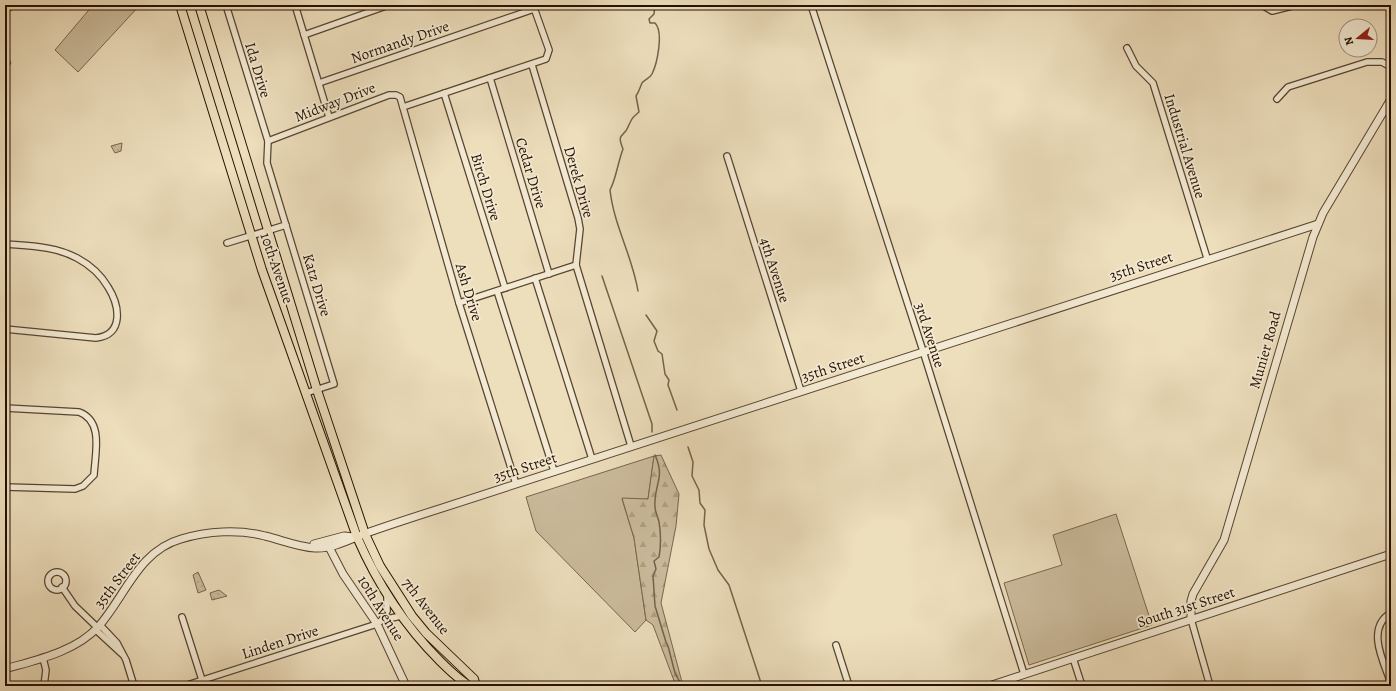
<svg xmlns="http://www.w3.org/2000/svg" width="1396" height="691" font-family="Alegreya,serif">
	<defs>
		<pattern id="forest-firs" width="22" height="20" patternUnits="userSpaceOnUse"><rect width="22" height="20" fill="#cbbb9c"/><path d="M5 1l3.5 6h-7zM16 11l3.5 6h-7z" fill="#aea085"/></pattern>
		<pattern id="park-dots" width="8" height="8" patternUnits="userSpaceOnUse"><rect width="8" height="8" fill="#cbbb9c"/><path d="M2 2h.1M6 6h.1" fill="none" stroke="#aea085" stroke-width="1.8" stroke-linecap="round"/></pattern>
	</defs>
	<rect width="100%" height="100%" fill="#eddebc"/>
	<filter id="stains"><feTurbulence type="fractalNoise" baseFrequency=".005" numOctaves="4"/><feColorMatrix values="0 0 0 0 .2 0 0 0 0 .09 0 0 0 0 .02 0 0 0 .5 -.17"/></filter>
	<radialGradient id="worn" r=".72"><stop offset=".6" stop-color="#630" stop-opacity="0"/><stop offset="1" stop-color="#630" stop-opacity=".3"/></radialGradient>
	<g fill="#cbbb9c" stroke="#78664e">
		<polygon points="93,5 140,5 78,72 55,50"/>
		<polygon points="654,456 648,499 622,499 634,538 646,620 635,632 536,531 526,497"/>
		<polygon points="1116,514 1152,625 1029,665 1004,583 1062,565 1053,535"/>
	</g>
	<polygon fill="url(#forest-firs)" stroke="#78664e" points="661,455 679,494 676,526 661,603 683,686 676,686 653,625 646,620 634,538 622,498 648,499 654,456"/>
	<g fill="url(#park-dots)" stroke="#78664e">
		<polygon points="5,45 11,64 5,66"/>
		<polygon points="122,143 121,151 115,153 111,146"/>
		<polygon points="198,572 206,590 198,593 193,575"/>
		<polygon points="219,590 227,596 212,600 210,593"/>
	</g>
	<g fill="none" stroke-linecap="round" stroke-linejoin="round">
		<g stroke="#75624b" stroke-width="1.5">
			<polyline points="5,13 21,5"/>
			<polyline points="602,276 652,424 652,432"/>
			<path d="M638,291C632,255 614,226 610,190C616,179 618,162 623,149C616,132 624,138 628,127C632,118 632,118 639,112L636,96C639,92 640,87 642,83C645,79 650,78 652,74C657,64 664,32 655,23H650L649,19L654,14L655,5"/>
			<polyline points="646,315 657,331 654,341 658,351 662,354 665,374 669,380 668,385 677,410"/>
			<polyline points="688,447 693,462 692,476 699,490 700,503 705,510 704,525 709,549 718,570 729,585 762,686"/>
			<path d="M655,455C666,479 653,485 655,507C655,512 658,517 659,522C661,534 661,546 659,557L654,561L656,569L653,576L655,606L666,642L668,646L675,673L682,686"/>
		</g>
		<defs>
			<g id="minor">
				<polyline points="226,5 268,141 267,163 334,384 306,393"/>
				<polyline points="295,5 329,117"/>
				<polyline points="811,5 923,351 1024,674"/>
				<polyline points="1262,5 1272,11 1296,5"/>
				<polyline points="304,35 389,5"/>
				<polyline points="1127,48 1136,66 1153,83 1207,258"/>
				<polyline points="532,65 578,218 580,229 576,265 631,446"/>
				<polyline points="490,78 549,274"/>
				<polyline points="319,83 534,9"/>
				<polyline points="444,93 505,288"/>
				<polyline points="1277,99 1288,87 1367,62 1382,62 1391,67"/>
				<polyline points="403,107 546,59 549,50 533,5"/>
				<polyline points="268,141 389,95 396,95 400,97 459,303 516,484"/>
				<polyline points="727,156 801,391"/>
				<polyline points="227,243 286,225"/>
				<path d="M5,244C29,246 55,246 77,258C90,265 101,275 108,287C120,306 124,335 96,338L5,329"/>
				<polyline points="535,278 592,459"/>
				<polyline points="497,291 554,471"/>
				<polyline points="459,303 576,265"/>
				<path d="M5,408L79,412C104,421 95,454 94,475L83,486L75,489L5,487"/>
				<circle cx="57" cy="581" r="9"/>
				<polyline points="62,587 75,606 98,628"/>
				<path d="M1391,613C1365,628 1384,663 1391,683"/>
				<polyline points="182,617 202,680"/>
				<polyline points="1191,619 1210,686"/>
				<polyline points="382,620 387,611 387,595"/>
				<polyline points="100,625 117,643 126,660 134,686"/>
				<polyline points="96,630 122,654"/>
				<polyline points="836,645 849,686"/>
				<polyline points="43,658 46,670 44,686"/>
				<polyline points="1073,658 1082,686"/>
				<polyline points="184,686 377,624 382,620 401,616"/>
			</g>
			<g id="tertiary">
				<polyline points="314,544 344,536 354,537"/>
				<polyline points="329,547 343,574 377,624 406,686"/>
				<polyline points="1191,619 1191,601 1193,594 1224,540 1313,237 1323,213 1391,99"/>
				<path d="M5,669C36,660 75,652 98,627C125,597 138,551 181,539C207,531 239,529 265,536C282,540 298,547 315,548C332,549 349,540 364,534C389,525 414,517 439,509L1318,224"/>
				<polyline points="989,686 1391,554"/>
			</g>
			<g id="primary">
				<path d="M180,5L262,270L357,537C377,583 404,625 440,661C448,669 459,680 470,686"/>
				<polyline points="199,5 317,390 365,534 380,566 412,616 426,633 474,679 476,686"/>
			</g>
		</defs>
		<use href="#minor" stroke="#584430" stroke-width="8"/>
		<use href="#tertiary" stroke="#584430" stroke-width="9"/>
		<use href="#primary" stroke="#261001" stroke-width="10"/>
		<use href="#minor" stroke="#f3ead3" stroke-width="5.5"/>
		<use href="#tertiary" stroke="#f3ead3" stroke-width="7"/>
		<use href="#primary" stroke="#eddebc" stroke-width="8"/>
	</g>
	<g text-anchor="middle" dominant-baseline="central" stroke-width="3.5" stroke-linejoin="round" paint-order="stroke">
		<g font-size="15" fill="#261001" stroke="#f3ead3">
			<text transform="translate(400 42) rotate(-19)">Normandy Drive</text>
			<text transform="translate(258 70) rotate(73)">Ida Drive</text>
			<text transform="translate(335 102) rotate(-21)">Midway Drive</text>
			<text transform="translate(1185 146) rotate(73)">Industrial Avenue</text>
			<text transform="translate(531 173) rotate(73)">Cedar Drive</text>
			<text transform="translate(579 182) rotate(74)">Derek Drive</text>
			<text transform="translate(486 187) rotate(73)">Birch Drive</text>
			<text transform="translate(1141 266) rotate(-18)">35th Street</text>
			<text transform="translate(277 268) rotate(71)">10th Avenue</text>
			<text transform="translate(775 270) rotate(72)">4th Avenue</text>
			<text transform="translate(317 285) rotate(73)">Katz Drive</text>
			<text transform="translate(469 292) rotate(73)">Ash Drive</text>
			<text transform="translate(930 335) rotate(72)">3rd Avenue</text>
			<text transform="translate(1265 350) rotate(-74)">Munier Road</text>
			<text transform="translate(833 367) rotate(-18)">35th Street</text>
			<text transform="translate(525 467) rotate(-18)">35th Street</text>
			<text transform="translate(117 580) rotate(-53)">35th Street</text>
			<text transform="translate(426 606) rotate(52)">7th Avenue</text>
			<text transform="translate(1186 607) rotate(-18)">South 31st Street</text>
			<text transform="translate(381 608) rotate(58)">10th Avenue</text>
			<text transform="translate(280 642) rotate(-18)">Linden Drive</text>
		</g>
	</g>
	<rect width="1396" height="691" fill="none" stroke="#eddebc" stroke-width="20"/>
	<rect x="6" y="6" width="1384" height="679" fill="none" stroke="#261001" stroke-width="2"/>
	<rect x="10" y="10" width="1376" height="671" fill="none" stroke="#261001"/>
	<g transform="translate(1358 38) rotate(252)"><circle r="19" fill="#f3ead3" stroke="#a1937f"/>
	<path d="M0-3L7 15L0 10L-7 15Z" fill="#8f2418"/>
	<text y="-6" font-size="11" font-weight="bold" text-anchor="middle" fill="#261001">N</text>
	</g>
	<rect width="100%" height="100%" filter="url(#stains)"/>
	<rect width="100%" height="100%" fill="url(#worn)"/>
</svg>
